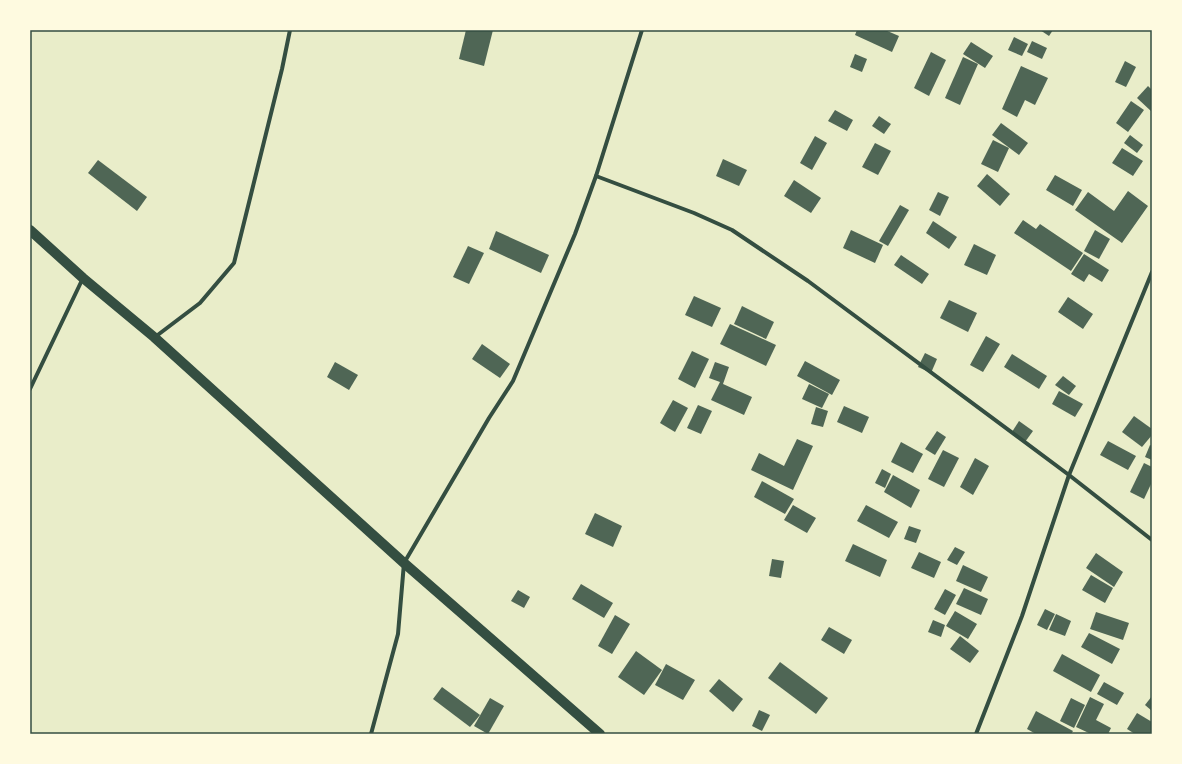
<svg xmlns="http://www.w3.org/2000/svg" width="1182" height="764" font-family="'Libre Baskerville',serif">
	<rect width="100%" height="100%" fill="#e9edc9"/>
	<g fill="#4f6655">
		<polygon points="466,30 493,30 484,66 459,59"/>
		<polygon points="857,30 885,30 899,36 892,52 855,35"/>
		<polygon points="1040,30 1053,30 1049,36"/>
		<polygon points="1014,37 1028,44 1022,56 1008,50"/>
		<polygon points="1032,41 1047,48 1042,59 1027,52"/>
		<polygon points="971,42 993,56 985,68 963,54"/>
		<polygon points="931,52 946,60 929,96 914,88"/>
		<polygon points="855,54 867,59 862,72 850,67"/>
		<polygon points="963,57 978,64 960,105 945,98"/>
		<polygon points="1125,61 1136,67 1126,87 1115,82"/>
		<polygon points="1021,66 1048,78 1035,105 1025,100 1017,117 1002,109"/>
		<polygon points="1148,86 1152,90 1152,112 1137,98"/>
		<polygon points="1131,101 1144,110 1128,132 1116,123"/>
		<polygon points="835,110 853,120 847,131 828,121"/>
		<polygon points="879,116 891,124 884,134 872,126"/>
		<polygon points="1001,123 1028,143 1019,155 992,135"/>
		<polygon points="1130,135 1143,145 1137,153 1124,143"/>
		<polygon points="815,136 827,143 812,170 800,163"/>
		<polygon points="993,140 1009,148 998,172 981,164"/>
		<polygon points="875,143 891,151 878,175 862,167"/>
		<polygon points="1122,148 1143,161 1133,176 1112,163"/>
		<polygon points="723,159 747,170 739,186 716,176"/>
		<polygon points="98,160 147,197 137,211 88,173"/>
		<polygon points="987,174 1010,194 1000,206 977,186"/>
		<polygon points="1055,175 1082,190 1073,206 1046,190"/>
		<polygon points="794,180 821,198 811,213 784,196"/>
		<polygon points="1128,191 1148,206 1122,243 1075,210 1088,192 1114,211"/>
		<polygon points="938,192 949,197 940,216 929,210"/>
		<polygon points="900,205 909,210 888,246 879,241"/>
		<polygon points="1023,220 1036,229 1040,224 1083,253 1071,271 1014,233"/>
		<polygon points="933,221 957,237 949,249 926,233"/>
		<polygon points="851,230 883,245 875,263 843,248"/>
		<polygon points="1095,230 1110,239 1099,259 1084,251"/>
		<polygon points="496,231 549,255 541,273 489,249"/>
		<polygon points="974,244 996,255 987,275 964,265"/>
		<polygon points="468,246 484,253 469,284 453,277"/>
		<polygon points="1084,254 1109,270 1102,282 1089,274 1084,282 1071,274"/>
		<polygon points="901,255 929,274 922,284 894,265"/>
		<polygon points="694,296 721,308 712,327 685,315"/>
		<polygon points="1068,297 1093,314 1083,329 1058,312"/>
		<polygon points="949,300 977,313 968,332 940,318"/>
		<polygon points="742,306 774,322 766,339 734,324"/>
		<polygon points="730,324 776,345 766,366 720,344"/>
		<polygon points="986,336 1000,344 983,372 970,365"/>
		<polygon points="482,344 510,364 500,378 472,359"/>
		<polygon points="692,351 709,359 695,388 678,379"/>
		<polygon points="925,353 937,359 931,373 918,367"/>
		<polygon points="1012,354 1047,376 1039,389 1004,367"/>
		<polygon points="805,361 840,380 832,395 797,376"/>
		<polygon points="335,362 358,375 349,390 327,377"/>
		<polygon points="715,362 729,367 723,384 752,397 744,415 711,400 720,382 709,378"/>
		<polygon points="1063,376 1076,386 1069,395 1055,385"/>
		<polygon points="809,384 829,394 822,408 802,399"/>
		<polygon points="1059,391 1083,404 1075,417 1052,404"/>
		<polygon points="673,400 688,408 675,432 660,423"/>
		<polygon points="698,405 712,411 701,434 687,428"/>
		<polygon points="844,406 869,417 862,433 837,422"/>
		<polygon points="816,407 828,411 823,427 811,424"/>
		<polygon points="1134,416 1152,429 1152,435 1142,447 1122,432"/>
		<polygon points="1019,421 1033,431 1025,442 1012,432"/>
		<polygon points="937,431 946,437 935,455 925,449"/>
		<polygon points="797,439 813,446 793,490 751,470 759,453 784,466"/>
		<polygon points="1108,441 1136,456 1128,470 1100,455"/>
		<polygon points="901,442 923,454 913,473 891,462"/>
		<polygon points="1150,445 1152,446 1152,460 1145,457"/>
		<polygon points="943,450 959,458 944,487 928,479"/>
		<polygon points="975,458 989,466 973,495 960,487"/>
		<polygon points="1144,463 1152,467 1152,482 1144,499 1130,492"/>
		<polygon points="882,469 891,474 885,488 875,483"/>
		<polygon points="893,475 920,490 911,508 884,492"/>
		<polygon points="762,481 794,499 785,514 754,497"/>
		<polygon points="793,505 816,518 807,533 784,520"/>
		<polygon points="866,505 898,522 889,538 857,521"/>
		<polygon points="595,513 622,526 613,547 585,534"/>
		<polygon points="909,526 921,530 916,543 904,539"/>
		<polygon points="853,544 887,560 880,577 845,561"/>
		<polygon points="955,547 965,552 957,565 947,560"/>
		<polygon points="919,552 941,562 934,578 911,568"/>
		<polygon points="1096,553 1123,572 1114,587 1086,568"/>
		<polygon points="772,559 784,561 781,578 769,576"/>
		<polygon points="963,565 988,577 981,592 956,581"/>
		<polygon points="1091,575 1113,588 1105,603 1082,590"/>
		<polygon points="581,584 613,603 604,618 572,599"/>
		<polygon points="964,588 988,599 981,615 956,604"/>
		<polygon points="945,589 956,595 945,615 934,609"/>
		<polygon points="518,590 530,597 524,608 511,601"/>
		<polygon points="1045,609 1055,614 1047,630 1037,625"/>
		<polygon points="955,611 977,624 968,639 946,626"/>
		<polygon points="1096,612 1129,623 1123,640 1090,629"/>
		<polygon points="1056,614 1071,621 1065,636 1049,630"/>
		<polygon points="615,615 630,624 612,654 598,646"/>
		<polygon points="933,620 945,625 941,637 928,632"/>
		<polygon points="829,627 852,640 844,654 821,640"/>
		<polygon points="1089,633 1120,649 1112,664 1081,647"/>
		<polygon points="960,636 979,651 970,663 950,649"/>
		<polygon points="636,651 662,670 644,695 618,677"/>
		<polygon points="1062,654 1100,675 1091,692 1053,671"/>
		<polygon points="780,662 828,698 816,714 768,678"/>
		<polygon points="666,664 695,680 683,700 655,685"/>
		<polygon points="719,679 743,699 733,712 709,691"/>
		<polygon points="1104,682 1124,693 1117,705 1097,694"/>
		<polygon points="442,687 480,715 470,727 433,699"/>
		<polygon points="1152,696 1152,711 1145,705"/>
		<polygon points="1090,697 1104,704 1096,720 1111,728 1108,734 1091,734 1076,727"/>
		<polygon points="490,698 504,706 488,734 474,726"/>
		<polygon points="1071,698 1085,705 1074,728 1060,721"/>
		<polygon points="759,710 770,715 762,731 752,726"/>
		<polygon points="1036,711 1073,731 1071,734 1036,734 1027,729"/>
		<polygon points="1137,713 1152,722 1152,734 1135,734 1127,729"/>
	</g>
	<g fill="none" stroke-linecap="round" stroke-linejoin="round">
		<g stroke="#344e41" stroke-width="4">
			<polyline points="596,176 694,213 732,230 808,281 1069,475 1152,540"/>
			<polyline points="155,337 200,303 234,263 282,69 290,30"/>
			<polyline points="30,389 83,278"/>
			<polyline points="371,734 398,634 404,563 489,418 513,381 575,234 596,176 642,30"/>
			<polyline points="976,734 1022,616 1069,475 1152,272"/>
		</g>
		<polyline stroke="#344e41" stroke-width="10" points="30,230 83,278 154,337 404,563 600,734"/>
	</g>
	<rect width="1182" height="764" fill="none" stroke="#fefae0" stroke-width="62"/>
	<rect x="31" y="31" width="1120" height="702" fill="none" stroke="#344e41" stroke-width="1.5"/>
</svg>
